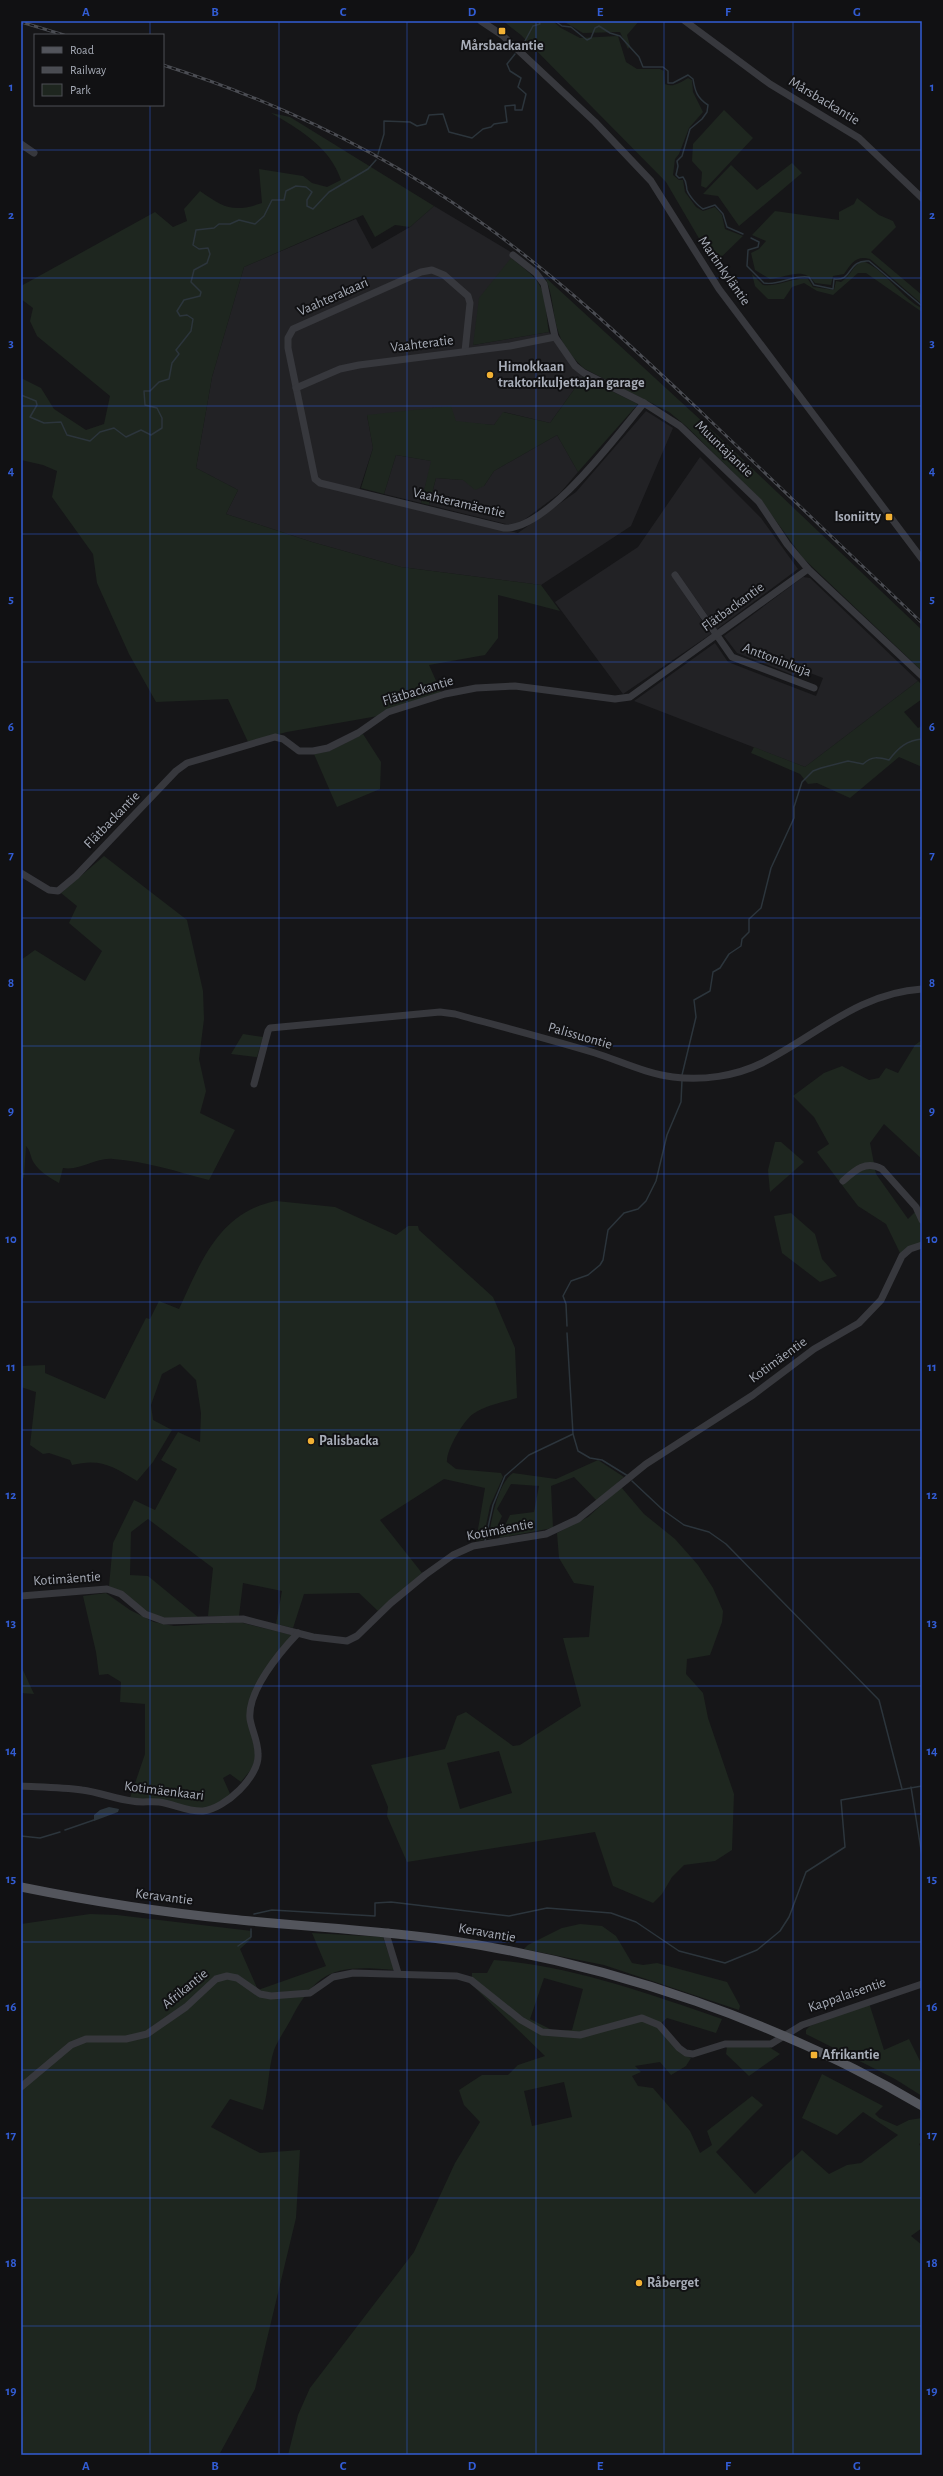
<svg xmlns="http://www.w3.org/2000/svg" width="943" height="2476" font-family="'Alegreya Sans',sans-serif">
	<rect width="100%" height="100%" fill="#161618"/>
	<g fill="#222225">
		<polygon points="434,206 514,254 473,345 549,332 583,377 550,423 504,412 494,425 367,415 373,448 358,494 518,533 576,492 646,411 673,428 631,526 541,585 401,567 312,542 226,514 238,490 196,468 212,377 244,267 356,219 372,249 410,227"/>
		<polygon points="557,435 578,472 560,493 524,520 513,525 506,524 429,505 436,478 463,480 484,486 494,471"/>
		<polygon points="396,455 432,461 421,503 384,494"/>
		<polygon points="700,457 761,518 798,569 717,629 677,572 672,576 711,634 623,694 555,602 638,547"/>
		<polygon points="803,577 810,578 918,681 805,767 634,701 715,643 728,662 816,696 823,678 805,671 793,675 737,653 724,636"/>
	</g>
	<g fill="#1e261f" fill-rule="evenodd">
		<path d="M503,21H553L561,28L580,38L618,36L626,62L637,69H660L664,71L665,84C673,88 681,82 688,78L692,80L693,92L703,112L689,128L679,154L675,159L673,175L679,180H683L685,192L696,207L703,211L715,207L722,215L725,229L743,236L714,264L666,182L521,35Z"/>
		<polygon points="563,21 639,21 627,35 630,46 628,49 620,32 583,33"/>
		<polygon points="724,110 753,138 706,188 701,186 702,172 692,161 693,144"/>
		<path d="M271,113L290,117L434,206L410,227L395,225L375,237L363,215L244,267L212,377L196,468L238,490L226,514L312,542L401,567L541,585L560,611L498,595V638L485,655L429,665L441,692L385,710L378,716L287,732L248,742L228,699L156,702L129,654L97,583L93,554L52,497L57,471L43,465L21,460V378L41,388L54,409L86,430L104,424L110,396L37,336L30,321L33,308L21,299V286L155,212L173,227L187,221L184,209L200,191C224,208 233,213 262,203L259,169L303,176L312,183L327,187L341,180C330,147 299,129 271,113Z"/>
		<polygon points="792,163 802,173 739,226 718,196 703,194 731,165 757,190"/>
		<path d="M857,198L879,215L893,221L896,227L871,252L922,295V304L870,259C856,255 851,264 844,274L833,276L831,285L815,283C804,266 787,277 770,279L755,270L751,253L759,249L766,241L752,235L775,211L839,220V212L854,204Z"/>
		<path d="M511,258C548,286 543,288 549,332L473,345L479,298Z"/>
		<path d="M862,261C882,266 905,302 922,308V312L866,273H858L833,295L817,291L804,283L792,287L784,299H768L755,286L752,274L763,285C779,287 792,277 808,279L813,287L834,290L836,281L841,282C851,276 852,266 862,261Z"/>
		<path d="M545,277L717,435L922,630V671L803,558L760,499L686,426L669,412L585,369C575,361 563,346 559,334C552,315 554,296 545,277Z"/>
		<polygon points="583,377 638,404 578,472 557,435 494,471 484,486 475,490 463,480 436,478 429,505 421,503 431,461 396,455 384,494 361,488 373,448 367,415 451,406 456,421 494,425 503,412 550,423"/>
		<polygon points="918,681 922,685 922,699 904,712 918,728 922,726 922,767 899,757 850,798 817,783 808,784 800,774 751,753 754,747 805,767"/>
		<polygon points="363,734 381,762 380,789 337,807 314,754 330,751"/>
		<path d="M104,856L187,920L203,991L204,1019L199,1059L206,1091L200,1113L235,1130L209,1180C178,1172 145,1161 113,1159C96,1157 81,1171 63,1168L59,1183C50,1178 40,1172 34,1163C30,1157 31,1151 26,1146L24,1177L21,1183V960L35,950L85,981L102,951L69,923L77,906L61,893Z"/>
		<polygon points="243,1034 263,1037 257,1057 231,1054"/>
		<polygon points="922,1040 922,1159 884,1124 870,1143 876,1174 908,1219 922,1205 922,1243 901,1255 886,1224 858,1206 817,1152 829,1144 814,1117 793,1096 824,1073 842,1066 869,1080 879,1078 886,1068 898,1073 915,1045"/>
		<polygon points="775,1142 781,1142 804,1162 770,1192 768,1170"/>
		<path d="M276,1201L335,1207L396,1235L408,1226H418L419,1230L493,1297L515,1348L517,1398C504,1402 485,1405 473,1414C464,1420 446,1450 447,1462L456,1469L501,1473L503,1477L490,1506L483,1540L476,1541L485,1488L444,1479L380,1520L422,1573L378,1611L359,1593L304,1594L293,1628L276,1624L282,1591L243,1583L239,1616H208L213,1568L148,1519L131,1532L130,1575L148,1576L198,1617L162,1618L147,1611L109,1586L113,1543L134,1500L155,1510L177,1469L161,1460L178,1432L200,1442L201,1413L196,1380L180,1364L162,1374L151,1405L153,1420L172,1430L153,1462L137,1481C113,1466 100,1458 72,1465L70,1460L49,1453L43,1454L30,1445L36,1392L21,1387V1366L45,1365V1373L105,1399L146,1318L150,1319L159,1301L179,1309C201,1262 219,1212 276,1201Z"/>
		<polygon points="791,1213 815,1234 822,1259 837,1276 820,1282 782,1253 774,1216"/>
		<path d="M598,1460L624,1477L597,1501L574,1477L551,1486L553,1528L499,1538L510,1515L534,1512L539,1486L511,1484L497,1509L502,1516L492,1538L488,1539C492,1520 497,1484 513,1473L556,1479Z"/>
		<path d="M621,1487L644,1514L675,1539L698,1565L713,1588L723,1611L722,1622L710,1655L687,1659L686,1674L703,1693L708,1718L734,1794L732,1850L715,1861L684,1865L672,1877L662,1894L653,1903L613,1886L595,1832L407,1862L387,1816L388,1807L371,1765L445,1749L457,1716L466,1712L513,1746L520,1745L581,1706L563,1638L589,1637L594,1586L574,1583L559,1558L557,1533L588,1517ZM499,1751L512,1793L460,1809L447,1763Z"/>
		<path d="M106,1593L130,1610L154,1622L174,1626L239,1622L292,1635L260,1677L247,1716L256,1754L253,1767L241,1782L230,1774L223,1778L231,1796C223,1801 215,1806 205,1808C186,1812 151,1801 130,1798L145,1754V1704L120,1702L121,1682L108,1674L99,1675L96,1652L83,1596Z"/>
		<polygon points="22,1668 34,1694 21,1693"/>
		<path d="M90,1914L117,1915L252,1931L251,1939L240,1949L258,1990L326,1966L312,1933L383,1937L394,1970C338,1965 317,1968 290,2021C285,2030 278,2040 274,2050C268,2068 269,2090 263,2110L230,2099L211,2127L260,2153L300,2150L296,2218L255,2389L219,2455H21V1924Z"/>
		<polygon points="580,1924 602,1926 616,1936 632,1963 643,1965 657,1963 727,1982 740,2006 739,2010 604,1965 524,1949 528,1945 562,1928"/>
		<path d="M494,1960C572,1966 649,1994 722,2019L716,2033L667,2018L658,2026L679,2050L691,2058L686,2066L671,2075L660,2062L635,2066L641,2072L632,2076L638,2086L653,2088L690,2131L700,2153L712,2145L707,2131L752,2096L763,2105L716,2152L755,2194L802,2150L829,2174L847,2165L861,2163L898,2135L863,2112L837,2135L802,2118L822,2074L883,2106L875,2114L879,2118L897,2126L909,2120L922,2118V2142L919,2144L922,2149V2228L911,2236L922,2245V2455H288L298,2415L310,2388L414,2252L455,2163L480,2122L464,2105L459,2090L482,2075H508L518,2065L545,2056L472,1985V1973H487ZM544,1978L583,1989L572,2030L554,2031L530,2019ZM564,2082L572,2117L532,2126L524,2091Z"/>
		<polygon points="869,2003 884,2050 909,2039 922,2065 922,2096 895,2079 806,2034 806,2030 810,2026"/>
		<polygon points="727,2047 769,2047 780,2054 749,2076 726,2054"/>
	</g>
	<polygon fill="#2c353c" points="109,1807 119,1809 118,1812 94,1821 94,1815 100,1810"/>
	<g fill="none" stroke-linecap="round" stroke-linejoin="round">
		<g stroke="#2c353c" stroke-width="1.5">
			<path d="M555,21L562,26L571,27L587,40L591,38L595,28L599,26L610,33L620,36L639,57L643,67H663L668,71V83H673L688,75L693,79C695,91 697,98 708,105L707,112L702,119L690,129L682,156L677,161L678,166L676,175L679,178L683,177C687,182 686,185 687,190C689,196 698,206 703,209L715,205L723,214L727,227L743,234"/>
			<polyline points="525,41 533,26 540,24 539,21"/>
			<polyline points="520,46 521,46"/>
			<polyline points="378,154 384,134 384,121 410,122 417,126 426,124 429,115 443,114 449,132 472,138 483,129 491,127 494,124 507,122 505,106 515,105 515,110 522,110 526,94 518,87 521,78 510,71 507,64 515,54"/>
			<path d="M751,238L759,242L758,247L748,250L747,266L764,283C780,286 793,274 809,277L814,285L833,289L834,279C853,282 847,259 869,261L922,306"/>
			<polyline points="21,395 36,401 37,405 30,417 44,423 61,422 67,435 90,441 100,432 114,428 126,437 141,430 151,435 162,428 162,418 157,408 145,405 144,391 150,391 159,382 169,379 172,363 179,354 176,350 191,331 193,319 187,315 180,316 177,311 184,300 200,296 201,292 191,282 194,270 207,263 210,254 208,248 199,249 193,245 196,230 214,228 219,224 230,224 239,220 255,224 264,216 272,200 284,200 286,191 296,186 306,187 312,192 307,200 307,206 313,209 329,192 368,169 376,160"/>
			<path d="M682,1075L696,1017L694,1000L710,991L713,972L720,968L729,954L741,946L742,939L749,932V919L761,908L771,868L794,818V807L802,782L813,771L821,768L848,761L863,764C872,756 878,757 889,760C898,748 907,740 922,739"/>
			<polyline points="567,1326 566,1304 563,1296 571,1281 588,1275 600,1265 603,1260 608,1230 624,1213 638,1209 646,1201 656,1181 667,1135 681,1102 682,1080"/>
			<polyline points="567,1333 573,1434 578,1451 590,1458 602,1460 628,1476"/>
			<polyline points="632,1481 663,1510 684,1525 709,1532 726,1544 879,1700 902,1789"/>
			<polyline points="485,1541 493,1505 505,1476 529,1455 573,1434"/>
			<polyline points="911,1787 922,1856"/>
			<polyline points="65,1830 94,1820"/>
			<polyline points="21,1836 40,1838 60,1832"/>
			<polyline points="254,1914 272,1910 375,1916 375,1903 391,1902 509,1916 547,1908 611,1913 636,1922 679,1951 725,1963 757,1950 780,1931 789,1917 806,1872 845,1847 841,1800 922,1786"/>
			<polyline points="238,1946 251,1937 251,1929"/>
		</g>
		<g stroke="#37383d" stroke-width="7">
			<polyline points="481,21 502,35 595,122 651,181 719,289 922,559"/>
			<polyline points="685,21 770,84 859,138 922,198"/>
			<polyline points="21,144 34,153"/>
			<polyline points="513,255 536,273 544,284 555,337 575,366 584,373 644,403 680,426 759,502 787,544 808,569 922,676"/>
			<path d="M465,351L470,303L468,296L444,275L432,270L421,272L293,329L288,338V348L315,479L320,483L504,528C547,531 617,435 644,403"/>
			<polyline points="296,388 340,369 359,365 510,346 555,337"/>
			<polyline points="675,575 732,657 814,688"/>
			<polyline points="21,873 49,890 58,891 76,876 176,771 187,763 275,737 283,739 299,751 313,751 328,748 358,733 388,712 445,694 476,688 515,686 615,699 630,697 808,569"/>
			<path d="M254,1084L268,1031L270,1028L440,1012L455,1014C502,1027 549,1039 595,1053C620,1061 647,1074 673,1077C702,1081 736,1076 762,1063C816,1036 858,993 922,989"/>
			<path d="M843,1181C855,1170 866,1160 882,1169L916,1207L922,1220"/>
			<polyline points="21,1596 107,1589 121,1594 145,1614 164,1621 243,1619 313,1637 347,1641 357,1636 391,1603 425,1575 453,1555 473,1546 546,1534 578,1519 646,1464 753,1395 814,1349 859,1323 881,1300 902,1256 910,1249 922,1245"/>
			<path d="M21,1786C41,1787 62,1787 82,1790C99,1792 115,1799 132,1801C141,1803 150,1801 159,1802C174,1804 188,1812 203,1811C225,1809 260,1776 258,1754C258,1741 252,1731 250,1719C247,1691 280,1652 298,1633"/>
			<polyline points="388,1932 387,1937 398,1973"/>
			<polyline points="21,2087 71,2045 86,2039 126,2039 147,2034 186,2007 216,1979 227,1976 237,1978 260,1994 271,1996 310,1993 333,1977 353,1973 457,1976 471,1980 521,2020 542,2032 580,2035 642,2018 659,2025 679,2048 686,2053 693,2054 725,2044 771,2044 802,2025 922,1984"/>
		</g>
		<path stroke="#53555c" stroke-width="9" d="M21,1887C90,1901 159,1912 230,1919C305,1927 380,1930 454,1941C617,1966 780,2022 922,2106"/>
		<defs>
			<g id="rail">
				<polyline points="21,22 64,35"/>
				<path d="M163,65C275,101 383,152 479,221C558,277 627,342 697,408C772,479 847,551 922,623"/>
			</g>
		</defs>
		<use href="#rail" stroke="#4a4c52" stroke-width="3"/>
		<use href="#rail" stroke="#111113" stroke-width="1.5" stroke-dasharray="4.5" stroke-linecap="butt"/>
	</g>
	<path fill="none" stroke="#325cd3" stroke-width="1" stroke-opacity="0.55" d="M150,21V35M279,21V2455M407,21V2455M536,21V2455M664,21V2455M793,21V2455M150,105V2455M21,150H922M21,278H922M21,406H922M21,534H922M21,662H922M21,790H922M21,918H922M21,1046H922M21,1174H922M21,1302H922M21,1430H922M21,1558H922M21,1686H922M21,1814H922M21,1942H922M21,2070H922M21,2198H922M21,2326H922"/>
	<g fill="#f2b134" stroke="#111113" stroke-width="1.5">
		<rect x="498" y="27" width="8" height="8" rx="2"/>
		<circle cx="490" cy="375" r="4"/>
		<rect x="885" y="513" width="8" height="8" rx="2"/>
		<circle cx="311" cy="1441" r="4"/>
		<rect x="810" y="2051" width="8" height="8" rx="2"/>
		<circle cx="639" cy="2283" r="4"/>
	</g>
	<g text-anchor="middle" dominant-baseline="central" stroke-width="4" stroke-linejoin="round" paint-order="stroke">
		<g font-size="14" font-weight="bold" fill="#a8adb8" stroke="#111113" text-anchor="start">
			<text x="502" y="46" text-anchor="middle">Mårsbackantie</text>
			<text x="498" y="367">Himokkaan<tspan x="498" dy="16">traktorikuljettajan garage</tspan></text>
			<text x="881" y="517" text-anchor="end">Isoniitty</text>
			<text x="319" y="1441">Palisbacka</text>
			<text x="822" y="2055">Afrikantie</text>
			<text x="647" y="2283">Råberget</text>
		</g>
		<g font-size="14" fill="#a8adb8" stroke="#111113">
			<text transform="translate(824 101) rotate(31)">Mårsbackantie</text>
			<text transform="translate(724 271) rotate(55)">Martinkyläntie</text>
			<text transform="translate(333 297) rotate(-24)">Vaahterakaari</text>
			<text transform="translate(422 344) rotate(-7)">Vaahteratie</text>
			<text transform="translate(724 449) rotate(44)">Muuntajantie</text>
			<text transform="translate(459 503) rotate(13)">Vaahteramäentie</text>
			<text transform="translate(733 607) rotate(-36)">Flätbackantie</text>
			<text transform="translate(777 660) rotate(21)">Anttoninkuja</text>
			<text transform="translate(418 691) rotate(-17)">Flätbackantie</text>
			<text transform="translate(112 820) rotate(-46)">Flätbackantie</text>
			<text transform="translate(580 1036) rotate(16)">Palissuontie</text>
			<text transform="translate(778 1360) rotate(-36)">Kotimäentie</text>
			<text transform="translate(500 1530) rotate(-11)">Kotimäentie</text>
			<text transform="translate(67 1579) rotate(-4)">Kotimäentie</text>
			<text transform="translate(164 1791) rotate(7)">Kotimäenkaari</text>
			<text transform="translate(164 1897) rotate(7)">Keravantie</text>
			<text transform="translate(487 1933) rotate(10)">Keravantie</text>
			<text transform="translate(185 1989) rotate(-39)">Afrikantie</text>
			<text transform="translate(847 1995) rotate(-19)">Kappalaisentie</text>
		</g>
	</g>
	<rect width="943" height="2476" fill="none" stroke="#111113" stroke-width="44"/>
	<rect x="34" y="34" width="130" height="72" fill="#111113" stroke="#4d4f55"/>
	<rect x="42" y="47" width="20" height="6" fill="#53555c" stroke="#4d4f55"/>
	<text x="70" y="54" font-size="12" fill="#a8adb8">Road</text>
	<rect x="42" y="67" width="20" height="6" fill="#4a4c52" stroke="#4d4f55"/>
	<text x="70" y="74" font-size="12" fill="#a8adb8">Railway</text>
	<rect x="42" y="84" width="20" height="12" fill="#1e261f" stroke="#4d4f55"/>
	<text x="70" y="94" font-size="12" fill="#a8adb8">Park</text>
	<rect x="22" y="22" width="899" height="2432" fill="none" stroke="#325cd3" stroke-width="1.5"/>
	<g font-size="13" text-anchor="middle" font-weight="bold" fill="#325cd3">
		<text x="86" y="16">A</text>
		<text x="215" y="16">B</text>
		<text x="343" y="16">C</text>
		<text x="472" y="16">D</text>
		<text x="600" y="16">E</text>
		<text x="728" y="16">F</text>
		<text x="857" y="16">G</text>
		<text x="11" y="91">1</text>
		<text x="932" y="91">1</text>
		<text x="11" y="219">2</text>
		<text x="932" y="219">2</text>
		<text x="11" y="347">3</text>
		<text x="932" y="347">3</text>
		<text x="11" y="475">4</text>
		<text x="932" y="475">4</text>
		<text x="11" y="603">5</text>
		<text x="932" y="603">5</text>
		<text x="11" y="731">6</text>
		<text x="932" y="731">6</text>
		<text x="11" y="859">7</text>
		<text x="932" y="859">7</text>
		<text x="11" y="987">8</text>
		<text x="932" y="987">8</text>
		<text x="11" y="1115">9</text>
		<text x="932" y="1115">9</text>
		<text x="11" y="1243">10</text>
		<text x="932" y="1243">10</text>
		<text x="11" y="1371">11</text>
		<text x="932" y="1371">11</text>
		<text x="11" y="1499">12</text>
		<text x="932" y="1499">12</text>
		<text x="11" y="1627">13</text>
		<text x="932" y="1627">13</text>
		<text x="11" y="1755">14</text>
		<text x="932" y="1755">14</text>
		<text x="11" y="1883">15</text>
		<text x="932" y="1883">15</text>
		<text x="11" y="2011">16</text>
		<text x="932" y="2011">16</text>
		<text x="11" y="2139">17</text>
		<text x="932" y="2139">17</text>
		<text x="11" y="2267">18</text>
		<text x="932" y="2267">18</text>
		<text x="11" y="2395">19</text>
		<text x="932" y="2395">19</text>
		<text x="86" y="2470">A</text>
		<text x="215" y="2470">B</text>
		<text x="343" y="2470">C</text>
		<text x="472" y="2470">D</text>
		<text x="600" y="2470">E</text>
		<text x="728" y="2470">F</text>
		<text x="857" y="2470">G</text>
	</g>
</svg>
